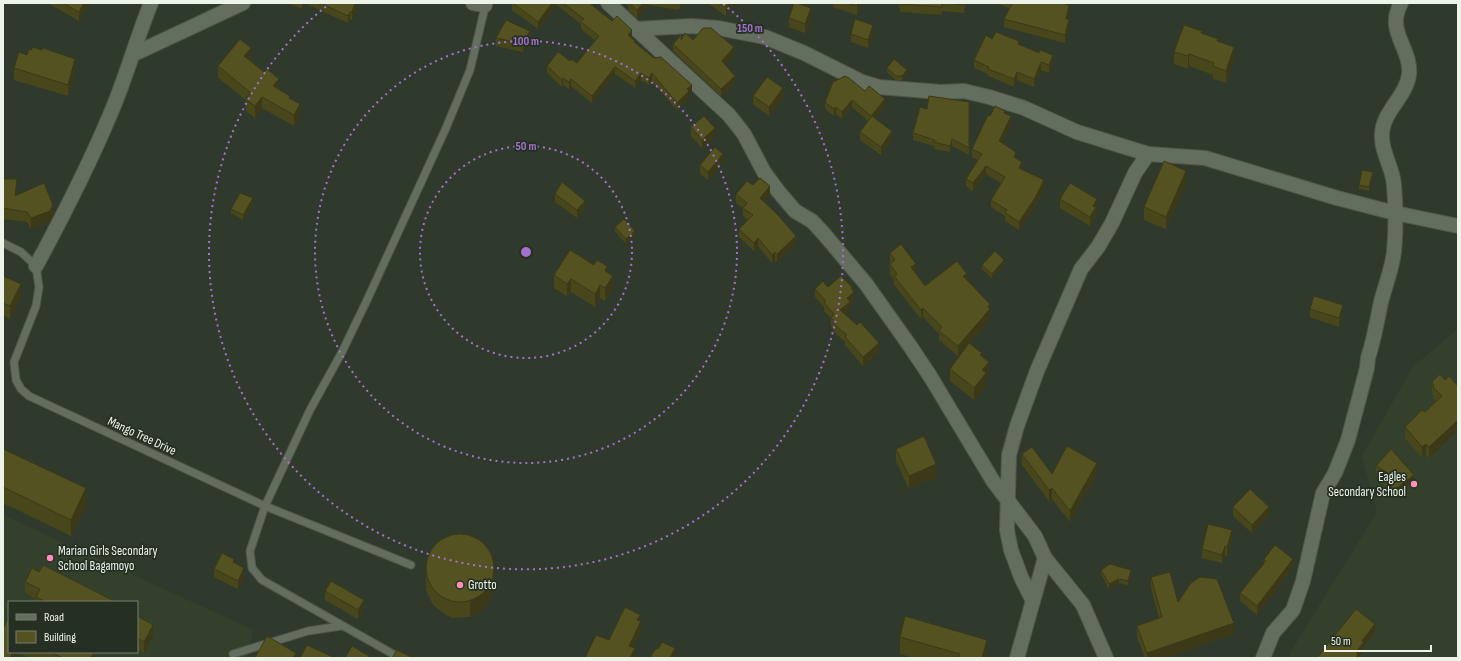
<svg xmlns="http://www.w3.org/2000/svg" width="1461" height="661" font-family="'Sofia Sans Condensed',sans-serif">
	<rect width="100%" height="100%" fill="#303a2c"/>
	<g fill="#33412c" fill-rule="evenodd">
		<polygon points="1458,329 1458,658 1287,658 1377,512 1362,456 1413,367"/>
		<path d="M3,515L253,630L247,658H3ZM9,602H137V652H9Z"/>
	</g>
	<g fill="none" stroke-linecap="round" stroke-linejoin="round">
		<defs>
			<g id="lane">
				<polyline points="3,243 21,252 36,266 39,287 36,306 14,362 16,380 21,389 29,396 265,506 411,565"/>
				<polyline points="233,654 308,631 341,626"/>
				<polyline points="400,658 262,580 252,568 250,551 265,506 310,410 342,352 368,298 446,128 470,70 486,3"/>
			</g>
			<g id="street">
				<polyline points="473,3 485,5"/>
				<polyline points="608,3 729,115 744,134 764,172 778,191 795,211 812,221 824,234 866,284 910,346 930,376 993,481 1035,536 1045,558 1083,605 1106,658"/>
				<polyline points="635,29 691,26 718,28 765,37 804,53 862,82 879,87 940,92 964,91 989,97 1024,108 1077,132 1148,154 1205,158 1337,198 1395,213 1458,226"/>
				<polyline points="134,54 243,3"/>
				<path d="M36,266C63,216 88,167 110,115C126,78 136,40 151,3"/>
				<polyline points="1033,601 1021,577 1011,550 1007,530 1009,455 1017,426 1037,371 1081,269 1098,247 1112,223 1135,173 1148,154"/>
				<polyline points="1017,658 1045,558"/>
				<path d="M1263,658L1273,633L1293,610L1303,581L1323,493L1335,473L1348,440L1367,368L1368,358C1374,340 1377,321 1381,302C1385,286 1392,269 1394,252C1396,230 1396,207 1394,185C1393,168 1381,152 1382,135C1382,112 1406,97 1409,75C1412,48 1385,32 1401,3"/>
			</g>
		</defs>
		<use href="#lane" stroke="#4f584b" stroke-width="9"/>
		<use href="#street" stroke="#4f584b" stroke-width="16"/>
		<use href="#lane" stroke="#646e5e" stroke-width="7"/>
		<use href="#street" stroke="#646e5e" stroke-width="14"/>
	</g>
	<g fill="#48471c">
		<polygon points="48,3 89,3 89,4 79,21"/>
		<polygon points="288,3 304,3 302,9"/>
		<polygon points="309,3 356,3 356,9 352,20 350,19 348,23 309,5"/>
		<polygon points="512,3 589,3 632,37 631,38 635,43 692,92 689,94 689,98 677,110 652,81 649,85 641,80 635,88 615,74 592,103 571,86 569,89 563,85 562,87 547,73 547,66 570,61 577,63 596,41 581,29 581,24 557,5 538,29 512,10"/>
		<polygon points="625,3 681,3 679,10 649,5 637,18 628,10 628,6"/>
		<polygon points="709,3 734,3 726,16 709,4"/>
		<polygon points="833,3 861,3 857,15 833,7"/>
		<polygon points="899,3 965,3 964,13 942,11 942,15 900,12"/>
		<polygon points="1001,3 1062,3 1069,13 1068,19 1069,28 1065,43 1004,27 1004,19 1009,9 1009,8 1001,5"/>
		<polygon points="811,17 805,33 789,27 789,18"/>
		<polygon points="851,34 873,34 868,48 851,42"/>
		<polygon points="1202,34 1218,41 1234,59 1226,83 1213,79 1213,75 1189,66 1188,69 1174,64 1174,52"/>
		<polygon points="496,38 530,39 523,52 496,46"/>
		<polygon points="682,39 693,40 734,55 725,65 735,84 721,96 673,51 673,44"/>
		<polygon points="992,39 1019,44 1053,63 1049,73 1041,70 1034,87 1017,80 1014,87 988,76 988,74 974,68 974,60"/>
		<polygon points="251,59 250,60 279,89 290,98 300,116 294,126 262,108 255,118 246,111 246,100 218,78 218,66"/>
		<polygon points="14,68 75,70 68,96 14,80"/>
		<polygon points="887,68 907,74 902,80 896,80 887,72"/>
		<polygon points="865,91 885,106 875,118 892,139 881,155 860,140 860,132 868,121 852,107 842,119 836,114 834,116 825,109 825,102"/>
		<polygon points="753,96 783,97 769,116 753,104"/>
		<polygon points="969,102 969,155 952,146 950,152 934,149 934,146 913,140 913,133 927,109"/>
		<polygon points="1005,114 1011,124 1002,143 1016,159 1022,169 1044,188 1035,206 1019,230 1005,221 1005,216 991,207 991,200 1001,183 986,174 973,191 966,186 966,179 978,160 972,157 972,149 990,116"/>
		<polygon points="691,127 715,136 702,148 691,136"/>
		<polygon points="723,162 708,180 700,174 700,165"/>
		<polygon points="1373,176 1369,191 1359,189 1359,185"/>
		<polygon points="3,179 17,190 16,195 53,215 50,221 31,229 27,222 3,219"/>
		<polygon points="1186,183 1166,229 1144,220 1144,207"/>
		<polygon points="753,185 770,194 764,201 796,244 777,262 775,260 772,263 758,246 754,251 739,237 739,229 748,220 743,216 743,208 736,203 736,194"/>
		<polygon points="555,194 585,208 577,218 555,202"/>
		<polygon points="1060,199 1097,208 1096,209 1096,216 1090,226 1060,208"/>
		<polygon points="253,203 243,220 231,213 231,209"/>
		<polygon points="615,227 635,235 626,244 615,231"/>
		<polygon points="890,253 916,273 925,286 967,280 990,314 990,319 958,356 939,340 939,334 923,317 921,319 894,285 894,280 890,274"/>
		<polygon points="1004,264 992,278 982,269 982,265"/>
		<polygon points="594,265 607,272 613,288 605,301 600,298 595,307 571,292 567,296 554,288 554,275"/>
		<polygon points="3,276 21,296 10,319 3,315"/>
		<polygon points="815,289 852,289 854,300 850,304 850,310 845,314 879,352 863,366 845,345 845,342 834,332 834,329 831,326 831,318 824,311 824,307 815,297"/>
		<polygon points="1310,309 1343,314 1339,327 1310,317"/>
		<polygon points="982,357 989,374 986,378 986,386 974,400 950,381 950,369"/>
		<polygon points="1445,380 1458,386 1458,433 1457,432 1429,458 1426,455 1422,458 1405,438 1405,427 1425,412 1436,401 1433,398 1433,395 1432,393 1432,382"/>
		<polygon points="3,449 86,505 71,536 3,503"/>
		<polygon points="896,449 936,477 909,489 896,461"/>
		<polygon points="1022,454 1052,474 1097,474 1070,522 1052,499 1049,501 1022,465"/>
		<polygon points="1376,466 1414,482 1394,497 1383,484 1383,478 1376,474"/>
		<polygon points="1233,507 1269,515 1252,533 1233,516"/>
		<polygon points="1232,539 1227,556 1225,555 1222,563 1202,558 1202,549"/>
		<polygon points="1264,559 1293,568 1257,615 1240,601 1240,593 1264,563"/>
		<polygon points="234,563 244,577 238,589 214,577 214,569"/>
		<polygon points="426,566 494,587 492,595 484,609 470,617 453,618 446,615 433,605 426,590"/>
		<polygon points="1101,570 1131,575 1128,585 1119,583 1109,589 1101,574"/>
		<polygon points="39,572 116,602 36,602 36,599 25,593 25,582"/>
		<polygon points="1151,577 1178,602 1234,634 1165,658 1145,658 1137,637 1137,626 1159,618 1151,588"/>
		<polygon points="325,591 364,608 358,619 325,600"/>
		<polygon points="137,616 153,637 144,653 137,649"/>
		<polygon points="900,637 987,656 987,658 915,658 900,654"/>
		<polygon points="9,652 95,652 95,658 29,658 20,653 18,658 3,658"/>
	</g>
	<g fill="#3b3917">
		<polygon points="84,3 89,3 89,4 79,21 79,12"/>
		<polygon points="303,3 304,3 302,9 302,4"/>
		<polygon points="355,3 356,3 356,9 352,20 352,12"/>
		<polygon points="552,3 557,3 557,5 538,29 538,22"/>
		<polygon points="643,3 649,3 649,5 637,18 637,10"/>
		<polygon points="729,3 734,3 726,16 726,7"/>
		<polygon points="858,3 861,3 857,15 857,6"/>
		<polygon points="1069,5 1069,13 1066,27 1066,19"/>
		<polygon points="811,8 811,17 805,33 805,24"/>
		<polygon points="350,12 350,19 348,23 348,16"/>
		<polygon points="1069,19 1069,28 1065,43 1065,35"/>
		<polygon points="873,25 873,34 868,48 868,40"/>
		<polygon points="632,30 632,37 628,42 628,35"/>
		<polygon points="530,31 530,39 523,52 523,44"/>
		<polygon points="734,47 734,55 722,69 722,61"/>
		<polygon points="1234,47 1234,59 1226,83 1226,71"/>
		<polygon points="251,48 251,59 244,67 244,56"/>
		<polygon points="1189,54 1189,66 1188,69 1188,56"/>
		<polygon points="1053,55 1053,63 1049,73 1049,65"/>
		<polygon points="75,59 75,70 68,96 68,85"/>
		<polygon points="1041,62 1041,70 1034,87 1034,79"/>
		<polygon points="615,67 615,74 592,103 592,96"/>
		<polygon points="907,70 907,74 902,80 902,76"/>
		<polygon points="1017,72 1017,80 1014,87 1014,79"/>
		<polygon points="641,73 641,80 635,88 635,81"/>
		<polygon points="652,73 652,81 649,85 649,78"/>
		<polygon points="735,76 735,84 721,96 721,89"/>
		<polygon points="563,78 563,85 562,87 562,80"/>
		<polygon points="279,79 279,90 273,86"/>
		<polygon points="571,79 571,86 569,89 569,82"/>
		<polygon points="692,85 692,92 689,94 689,98 677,110 677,103 687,89"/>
		<polygon points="783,88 783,97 769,116 769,107"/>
		<polygon points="262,97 262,108 255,118 255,106"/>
		<polygon points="885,99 885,106 871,123 871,116"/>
		<polygon points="852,100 852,107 842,119 842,112"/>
		<polygon points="300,104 300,116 294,126 294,115"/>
		<polygon points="836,107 836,114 834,116 834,109"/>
		<polygon points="1011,116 1011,124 999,149 999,141"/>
		<polygon points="715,128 715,136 702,148 702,140"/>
		<polygon points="892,131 892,139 881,155 881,147"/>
		<polygon points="952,139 952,146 950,152 950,146"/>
		<polygon points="1016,152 1016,160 1014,157"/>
		<polygon points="723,154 723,162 708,180 708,172"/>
		<polygon points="1022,162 1022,170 1019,168"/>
		<polygon points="986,166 986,174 973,191 973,183"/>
		<polygon points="1186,171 1186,183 1166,229 1166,217"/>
		<polygon points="1373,172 1373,176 1369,191 1369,187"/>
		<polygon points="17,179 17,190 15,206 15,196"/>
		<polygon points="1044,180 1044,188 1035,206 1019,230 1019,222"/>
		<polygon points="770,186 770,194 760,206 760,198"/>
		<polygon points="253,198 253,203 243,220 243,215"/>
		<polygon points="1097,199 1096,216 1090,226 1090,217 1093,206"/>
		<polygon points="585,201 585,208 577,218 577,210"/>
		<polygon points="53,205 53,215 50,221 31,229 31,218"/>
		<polygon points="635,231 635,235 626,244 626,239"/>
		<polygon points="796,236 796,244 777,262 777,254"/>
		<polygon points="758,238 758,246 754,251 754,243"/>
		<polygon points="775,252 775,260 772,263 772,255"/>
		<polygon points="1004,260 1004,264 992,278 992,274"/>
		<polygon points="916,264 916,274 911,267"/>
		<polygon points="607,266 607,279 605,271"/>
		<polygon points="967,274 967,283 963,276"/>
		<polygon points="613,276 613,288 605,301 605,288"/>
		<polygon points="571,279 571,292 567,296 567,284"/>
		<polygon points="21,284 21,296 10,319 10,306"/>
		<polygon points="600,285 600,298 595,307 595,294"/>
		<polygon points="852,287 852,294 854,292 854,300 850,304 850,310 840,318 840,310 847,298 851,288"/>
		<polygon points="990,304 990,319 958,356 958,346"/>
		<polygon points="1343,305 1343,314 1339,327 1339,318"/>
		<polygon points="923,308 923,317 921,319 921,310"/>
		<polygon points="879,343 879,352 863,366 863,357"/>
		<polygon points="989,362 989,374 986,378 986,386 974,400 974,388 982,370"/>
		<polygon points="1457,421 1457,432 1429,458 1429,447"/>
		<polygon points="1426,444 1426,455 1422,458 1422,447"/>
		<polygon points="1097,463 1097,474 1070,522 1070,511"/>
		<polygon points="936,464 936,477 909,489 909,476"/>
		<polygon points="1414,475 1414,482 1394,497 1394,490"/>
		<polygon points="86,488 86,505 71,536 71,520"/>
		<polygon points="1052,488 1052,499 1049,501 1049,490"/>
		<polygon points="1269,507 1269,515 1252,533 1252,525"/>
		<polygon points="1232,530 1232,539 1227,556 1227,547"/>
		<polygon points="1225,546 1225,555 1222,563 1222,555"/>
		<polygon points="1293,559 1293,568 1257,615 1257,606"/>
		<polygon points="244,568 244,577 238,589 238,581"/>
		<polygon points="1131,570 1131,575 1128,585 1128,581"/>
		<polygon points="494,571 494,587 492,595 484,609 470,617 470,601"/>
		<polygon points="1119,579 1119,583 1109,589 1109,584"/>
		<polygon points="364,600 364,608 358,619 358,610"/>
		<polygon points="640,615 640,624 641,621 641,632 629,657 629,646 637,620"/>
		<polygon points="1234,623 1234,634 1165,658 1147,658 1147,653"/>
		<polygon points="1375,624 1375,633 1364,646 1364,651 1358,658 1356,658 1356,652 1362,641"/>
		<polygon points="153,625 153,637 144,653 144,642"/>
		<polygon points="987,640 987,658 982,658"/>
		<polygon points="635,648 635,658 630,658"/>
		<polygon points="675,648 675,657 674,658 670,658"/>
		<polygon points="13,652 20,652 20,653 18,658 10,658"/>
		<polygon points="94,652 95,658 91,658"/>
		<polygon points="296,653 296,658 293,658"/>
	</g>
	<g fill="#545221" stroke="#3b3917">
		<polygon points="63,3 84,3 79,12"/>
		<polygon points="320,3 355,3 352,12 350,12 348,16"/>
		<polygon points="513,3 552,3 538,22"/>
		<polygon points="563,3 589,3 612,21 617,16 632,30 628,35 635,41 634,42 654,58 661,57 692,85 687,89 689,91 677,103 652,73 649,78 641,73 635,81 615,67 592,96 571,79 569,82 563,78 562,80 547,66 558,52 570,61 571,59 577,63 599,36 581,22 584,19"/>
		<polygon points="629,3 643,3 637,10"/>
		<polygon points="720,3 729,3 726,7"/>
		<polygon points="794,3 796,3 811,8 805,24 789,18"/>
		<polygon points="847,3 858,3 857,6"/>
		<polygon points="900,3 942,3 942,7 900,4"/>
		<polygon points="949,3 964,3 964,5"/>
		<polygon points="1009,3 1062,3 1069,5 1066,19 1069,19 1065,35 1004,19 1012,4"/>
		<polygon points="855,19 873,25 868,40 851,34"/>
		<polygon points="506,20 530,31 523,44 496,38"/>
		<polygon points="1184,25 1202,31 1201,33 1218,39 1217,41 1234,47 1226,71 1213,66 1214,63 1189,54 1188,56 1174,52"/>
		<polygon points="703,28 711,28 734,47 722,61 735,76 721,89 673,44 682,34 681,40 685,33 693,40"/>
		<polygon points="996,32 1019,41 1018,44 1039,53 1040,50 1053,55 1049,65 1041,62 1034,79 1017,72 1014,79 988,69 989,67 974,60 986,35 992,39"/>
		<polygon points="240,39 251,48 244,56 264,72 267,69 279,79 273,86 290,96 289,98 300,104 294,115 262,97 255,106 246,99 251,93 218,66"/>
		<polygon points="32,47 42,50 43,48 75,59 68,85 14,68 19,52 27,55 29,49 32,50"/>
		<polygon points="894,59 907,70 902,76 896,76 887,68"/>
		<polygon points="845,76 849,78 865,91 869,86 885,99 871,116 852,100 842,112 836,107 834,109 825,102 833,82"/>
		<polygon points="767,77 783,88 769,107 753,96"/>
		<polygon points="929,96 969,102 969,148 952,139 950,146 934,142 935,140 913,133 920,107 927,109"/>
		<polygon points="995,106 1005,111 1004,113 1011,116 999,141 1016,152 1014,157 1022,162 1019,168 1044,180 1035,198 1019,222 1005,213 1007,210 991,200 1005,177 986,166 973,183 966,179 982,154 972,149 988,115 990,116"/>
		<polygon points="704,116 715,128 702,140 691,127"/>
		<polygon points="872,116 892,131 881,147 860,132"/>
		<polygon points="715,147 723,154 708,172 700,165"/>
		<polygon points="1164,161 1186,171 1166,217 1144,207"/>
		<polygon points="1362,170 1373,172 1369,187 1359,185"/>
		<polygon points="760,178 770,186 760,198 777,214 796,236 777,254 775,252 772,255 758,238 754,243 739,229 753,215 743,208 747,203 736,194 747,181 753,185"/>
		<polygon points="3,179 17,179 15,196 44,183 53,205 50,211 31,218 27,212 3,208"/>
		<polygon points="562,182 585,201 577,210 555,194"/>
		<polygon points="1070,183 1097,199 1093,206 1096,207 1090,217 1060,199"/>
		<polygon points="240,193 253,198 243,215 231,209"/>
		<polygon points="624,219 635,231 626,239 615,227"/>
		<polygon points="901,244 916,264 911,267 925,286 957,261 967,274 963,276 990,304 988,307 990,309 958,346 939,331 942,327 923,308 921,310 894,276 897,274 890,264 895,260 890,253"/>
		<polygon points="570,250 594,265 597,260 607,266 605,271 613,276 605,288 600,285 595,294 571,279 567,284 554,275"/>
		<polygon points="995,251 1004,260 992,274 982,265"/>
		<polygon points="3,276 21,284 10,306 3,303"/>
		<polygon points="841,276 852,287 851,288 854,292 847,298 850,302 840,310 857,325 860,322 879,343 863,357 845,337 847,335 834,324 836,322 831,318 834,314 824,303 826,301 815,289 823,281 828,287"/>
		<polygon points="1314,296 1343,305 1339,318 1310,309"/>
		<polygon points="969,343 982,353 980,355 989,362 982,370 986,373 974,388 950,369"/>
		<polygon points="1440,374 1445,380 1449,376 1458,386 1458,422 1457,421 1429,447 1426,444 1422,447 1405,427 1422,410 1425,412 1442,396 1433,387 1434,386 1432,382"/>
		<polygon points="924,436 936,464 909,476 896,449"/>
		<polygon points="1067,446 1097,463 1070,511 1052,488 1049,490 1022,454 1032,447 1052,474"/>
		<polygon points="3,449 86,488 71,520 3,487"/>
		<polygon points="1391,449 1414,475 1394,490 1383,477 1388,473 1376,466"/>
		<polygon points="1250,489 1269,507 1252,525 1233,507"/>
		<polygon points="1208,524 1232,530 1227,547 1225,546 1222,555 1202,549"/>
		<circle cx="460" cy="568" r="34"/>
		<polygon points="1275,545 1293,559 1257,606 1240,593 1266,561 1264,559"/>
		<polygon points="222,553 234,559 233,562 244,568 238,581 214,569"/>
		<polygon points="1110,564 1131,570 1128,581 1119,579 1109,584 1101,570"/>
		<polygon points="43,565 116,602 46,602 36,597 40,589 25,582 32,568 39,572"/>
		<polygon points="1170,572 1178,602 1191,583 1200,577 1217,579 1234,623 1147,653 1137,626 1162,617 1151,577"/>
		<polygon points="331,581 364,600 358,610 325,591"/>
		<polygon points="625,607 640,615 637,620 641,621 629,646 635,648 630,658 585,658 596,635 609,640"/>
		<polygon points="1356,609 1375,624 1362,641 1364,642 1356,652 1358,654 1356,658 1317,658"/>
		<polygon points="9,616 9,652 13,652 10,658 3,658 3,629"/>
		<polygon points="137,616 153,625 144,642 137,638"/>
		<polygon points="905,616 987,640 982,658 959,658 960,654 900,637"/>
		<polygon points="267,636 296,653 293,658 255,658"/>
		<polygon points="662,642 675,648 670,658 650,658 656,648 658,649"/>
		<polygon points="307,645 335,658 300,658"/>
		<polygon points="352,646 369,656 368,658 345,658"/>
		<polygon points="397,650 413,658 392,658"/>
		<polygon points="50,652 94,652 91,658 63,658"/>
	</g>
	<g fill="none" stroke="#a372ce" stroke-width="2" stroke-dasharray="2 4">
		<circle cx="526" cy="252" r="106"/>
		<circle cx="526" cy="252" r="211"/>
		<path d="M723 4A317 317 0 1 1 329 4"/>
	</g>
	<g fill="#ff8eb9" stroke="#263022" stroke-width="1.5">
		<circle cx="1414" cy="484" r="4"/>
		<circle cx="50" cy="558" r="4"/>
		<circle cx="460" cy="585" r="4"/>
	</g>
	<g text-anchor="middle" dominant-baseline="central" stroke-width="3.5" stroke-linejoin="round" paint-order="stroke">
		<g font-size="13" fill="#ecf3e9" stroke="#263022">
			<text transform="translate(142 436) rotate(25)">Mango Tree Drive</text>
		</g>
		<g font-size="13" fill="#ecf3e9" stroke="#263022" text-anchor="start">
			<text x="1406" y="477" text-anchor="end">Eagles<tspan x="1406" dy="15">Secondary School</tspan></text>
			<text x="58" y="551">Marian Girls Secondary<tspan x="58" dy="15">School Bagamoyo</tspan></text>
			<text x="468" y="585">Grotto</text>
		</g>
	</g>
	<circle cx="526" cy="252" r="6" fill="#a372ce" stroke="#263022" stroke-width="2"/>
	<g font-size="12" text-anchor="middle" font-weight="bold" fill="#a372ce" stroke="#263022" stroke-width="3.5" stroke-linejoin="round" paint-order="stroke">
		<text x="750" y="32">150 m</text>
		<text x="526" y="45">100 m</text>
		<text x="526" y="150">50 m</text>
	</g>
	<rect width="1461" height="661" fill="none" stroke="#ecf3e9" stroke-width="8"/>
	<rect x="8" y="601" width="130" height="52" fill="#263022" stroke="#757e72"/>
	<rect x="16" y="614" width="20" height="6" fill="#646e5e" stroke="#757e72"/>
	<text x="44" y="621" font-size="12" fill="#ecf3e9">Road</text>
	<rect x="16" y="631" width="20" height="12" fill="#545221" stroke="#757e72"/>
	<text x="44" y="641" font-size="12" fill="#ecf3e9">Building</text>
	<path d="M1325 645v6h106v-6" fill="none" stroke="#ecf3e9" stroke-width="2"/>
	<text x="1331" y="645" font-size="12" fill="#ecf3e9" stroke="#263022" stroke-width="3" paint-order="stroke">50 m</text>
</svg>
